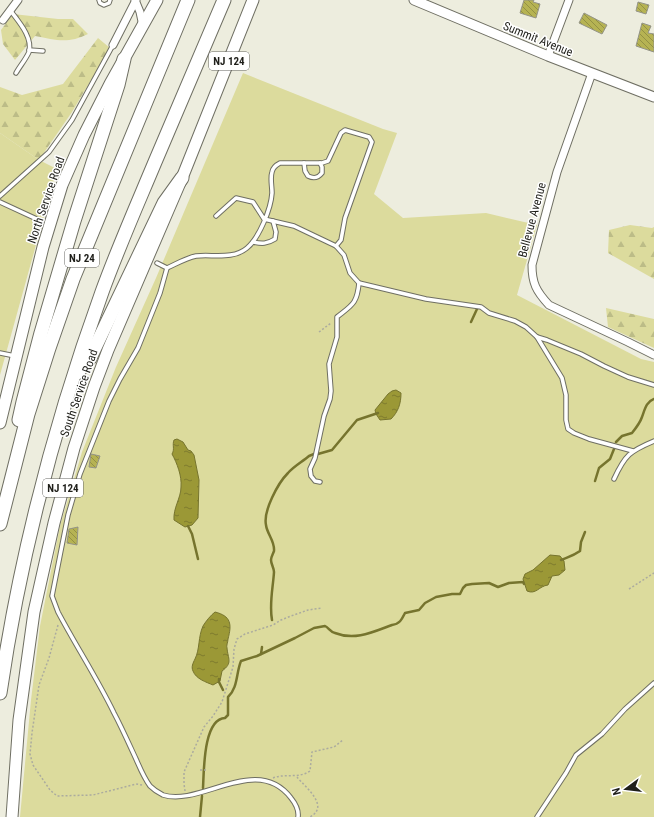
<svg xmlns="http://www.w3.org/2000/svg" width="654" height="817" font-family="'Roboto Condensed',sans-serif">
	<defs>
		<pattern id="forest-firs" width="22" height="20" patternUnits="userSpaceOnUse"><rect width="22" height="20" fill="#dcdb9d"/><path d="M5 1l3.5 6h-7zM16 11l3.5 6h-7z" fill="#bcbc87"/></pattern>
		<pattern id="water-ripples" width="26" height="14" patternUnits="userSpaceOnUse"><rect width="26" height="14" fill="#9b9836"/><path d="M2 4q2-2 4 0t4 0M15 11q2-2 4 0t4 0" fill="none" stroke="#7e7b2d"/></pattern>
		<pattern id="building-back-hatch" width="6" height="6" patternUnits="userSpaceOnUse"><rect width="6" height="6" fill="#b6b353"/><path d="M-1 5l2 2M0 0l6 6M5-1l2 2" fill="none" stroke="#939144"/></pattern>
	</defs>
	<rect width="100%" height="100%" fill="#ededde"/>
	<g fill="#dcdb9d">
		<polygon points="243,73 383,129 397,133 374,194 403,218 486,213 537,225 517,295 641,359 654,362 654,817 20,817 31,700 40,626 60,526 82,452 116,367 156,278"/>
		<polygon points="0,133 39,160 57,169 0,375"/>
	</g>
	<g fill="url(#forest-firs)">
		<path d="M13,14L58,19H73L88,34C68,44 56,40 35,36L15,60L3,44L1,30Z"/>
		<polygon points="98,38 110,48 72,112 39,160 0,133 0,87 22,95 63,84"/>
		<polygon points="630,225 652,228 654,227 654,279 608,253 609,230"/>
		<polygon points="606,308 654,319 654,348 608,327"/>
	</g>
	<g fill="url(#water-ripples)" stroke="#76742e">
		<path d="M396,390L401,393C401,404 398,412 391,419L380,420L376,414L375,410L388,394L392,391Z"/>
		<path d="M177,439L183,442L188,450L191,451L194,455L199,480L198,518L192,525L185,527L174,520C173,508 181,498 181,487C182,476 177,463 172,454C175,449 172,445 174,440Z"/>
		<path d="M550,555L560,556L564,561L565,570L559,575L552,576L548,585C539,586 536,595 527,591L523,579L525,574L533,570Z"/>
		<path d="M215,612C231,616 232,624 228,639C228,642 226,646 227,648C228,659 233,663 222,671L220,681L213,685C206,682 196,679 193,671C191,667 193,663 195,659C200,649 198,637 203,626C206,621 211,615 215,612Z"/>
	</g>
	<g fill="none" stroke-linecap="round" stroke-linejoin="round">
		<g stroke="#76742e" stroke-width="2.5">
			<polyline points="471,322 477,309"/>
			<path d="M616,442L622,436L632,433C636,428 640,423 642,417C645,409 646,402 654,399"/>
			<polyline points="318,454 332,450 357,420 378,413"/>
			<polyline points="595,481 599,468 610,459 614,449"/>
			<polyline points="188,526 192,534 198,559"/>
			<path d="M561,560C568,557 573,556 580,551L581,542L585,532"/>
			<path d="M272,620C269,604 273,588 274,572C274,568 271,564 271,560C271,557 273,554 274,551C275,541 267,534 266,525C263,511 278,483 288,473C294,466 302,462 309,456L314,454"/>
			<polyline points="261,654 262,647"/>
			<polyline points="219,679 219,682 223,690"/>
			<path d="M203,788C204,772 203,719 225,718L228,715V697C238,688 236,673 241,661L257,656L295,638L314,628L325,626C329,628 330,632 335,633C355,641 373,632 392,625C400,624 402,619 405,613L419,610L425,603L436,597L452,594H460L463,588L466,585L472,584L489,583L498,587L509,583L523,582L524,584"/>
			<polyline points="200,817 202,796"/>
		</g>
	</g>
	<g fill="url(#building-back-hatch)" stroke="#949487">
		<polygon points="524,0 534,0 533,2 540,4 536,18 520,13"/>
		<polygon points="638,2 649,5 646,14 636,11"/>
		<polygon points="584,13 607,25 602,34 579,23"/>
		<polygon points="642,23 651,26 648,33 654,34 654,52 636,46"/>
		<polygon points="91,454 100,456 96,468 89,467"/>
		<polygon points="78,527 77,545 67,543 69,529"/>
	</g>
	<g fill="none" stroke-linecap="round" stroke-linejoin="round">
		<defs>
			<g id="service">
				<polyline points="99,0 100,3 104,5 109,3 110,0"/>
				<path d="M10,10C18,21 33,37 29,52C26,59 20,66 16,73"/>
				<polyline points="29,50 43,51"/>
				<path d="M304,163L305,171L308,176C314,179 318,178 322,173V167L320,163"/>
				<polyline points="0,196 49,152 72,120 113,45"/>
				<polyline points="0,202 41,221"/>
				<path d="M253,242C262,244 267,244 275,239L276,232L273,221"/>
				<polyline points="336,246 344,255 350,273 359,283 426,299 481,307 489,313 515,321 526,327 537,337 547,340 581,354 604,366 628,377 654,385"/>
				<path d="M157,263L167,268L160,293L138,348L120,379L109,401L80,474L68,515L52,596L58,612C76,646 97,678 114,713C122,728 129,744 136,759C140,768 144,778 150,786C153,789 159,793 163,795C201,807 257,753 291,798C295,803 299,810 298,817"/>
				<path d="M167,268C176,264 186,258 196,256C212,254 233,260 247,248C259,238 271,209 272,193C272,186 270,178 272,172C273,167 276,165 280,163H322L328,161L341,133L345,130L369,137L372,142L345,218L341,240L336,246L294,226L264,219L253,202L236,198L216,216"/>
				<polyline points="537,337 562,378 566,395 566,420 568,429 574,433 589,439 633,451"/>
				<polyline points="0,353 15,356"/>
				<path d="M614,479C625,455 630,451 654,441"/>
				<path d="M320,482L315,481L311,476L310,469L315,458L324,416L330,399L331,391L329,364L337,337V317C352,305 357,304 359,283"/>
				<polyline points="537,817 566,773 576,755 602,734 625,709 654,683"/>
			</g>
			<g id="minor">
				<polyline points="135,0 140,12 143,26"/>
				<polyline points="3,20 18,0"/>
				<polyline points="113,45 136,0"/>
				<polyline points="548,56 569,0"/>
				<path d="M592,73L557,172L532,265C532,283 536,291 549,305L628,342L654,355"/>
			</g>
			<polyline id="tertiary" points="414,0 548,56 654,97"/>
			<g id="primary">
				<polyline points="0,423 43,247 62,185 84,135 110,84 157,0"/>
				<polyline points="12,817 19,720 34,612 54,523 74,448 94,387 108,350 182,178 253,0"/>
			</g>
			<g id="motorway">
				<polyline points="77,373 90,358 164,203 182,178"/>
				<polyline points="19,420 23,402 41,333 74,221 118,85 124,59"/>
				<polyline points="0,524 28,414 49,348 73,279 188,0"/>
				<path d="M0,693C20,556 55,422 102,292C118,248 137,205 155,162C178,108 201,54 224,0"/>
			</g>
		</defs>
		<use href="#service" stroke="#6f6f63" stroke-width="5.5"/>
		<use href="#minor" stroke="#6f6f63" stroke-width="9"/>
		<use href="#tertiary" stroke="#6f6f63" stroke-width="11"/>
		<use href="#primary" stroke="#6f6f63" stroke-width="13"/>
		<use href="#motorway" stroke="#6f6f63" stroke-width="15"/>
		<g stroke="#abab9f" stroke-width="1.5" stroke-dasharray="2 2" stroke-linecap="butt">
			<polyline points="319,332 331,323"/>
			<polyline points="629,589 654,573"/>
			<polyline points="58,625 49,658 39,685 32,733 30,754 33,765 50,790 57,796 93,795 136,784 142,785"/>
			<polyline points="200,770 208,770"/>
			<path d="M297,777C306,788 330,806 310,817"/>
			<path d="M273,778C286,773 298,779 310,771L312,752L334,747L343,740"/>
			<polyline points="185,791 184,784 184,772 204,727 213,716 222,702 233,667 234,649 237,639 245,634 273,625 281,620 291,616 308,610 322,608"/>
		</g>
		<use href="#service" stroke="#fff" stroke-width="3.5"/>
		<use href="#minor" stroke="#fff" stroke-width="7"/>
		<use href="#tertiary" stroke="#fff" stroke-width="9"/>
		<use href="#primary" stroke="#fff" stroke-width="11"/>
		<use href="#motorway" stroke="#fff" stroke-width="13"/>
	</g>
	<g text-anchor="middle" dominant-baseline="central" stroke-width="3" stroke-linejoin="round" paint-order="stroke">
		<g fill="#fff" stroke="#62625f" stroke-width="1">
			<rect x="209" y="52" width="40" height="18" rx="3"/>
			<rect x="65" y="249" width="34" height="18" rx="3"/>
			<rect x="43" y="479" width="40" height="18" rx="3"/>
		</g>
		<g font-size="11" font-weight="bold" fill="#1f1f1a">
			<text x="229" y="61">NJ 124</text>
			<text x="82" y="258">NJ 24</text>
			<text x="63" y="488">NJ 124</text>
		</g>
		<g font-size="12" fill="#1f1f1a" stroke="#fff">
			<text transform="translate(538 39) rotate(22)">Summit Avenue</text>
			<text transform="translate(46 200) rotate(-71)">North Service Road</text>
			<text transform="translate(532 220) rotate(-75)">Bellevue Avenue</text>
			<text transform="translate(79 393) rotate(-71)">South Service Road</text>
		</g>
	</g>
	<g transform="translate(626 789) rotate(255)" stroke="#ffffff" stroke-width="3" paint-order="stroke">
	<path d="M0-3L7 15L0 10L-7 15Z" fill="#1f1f1a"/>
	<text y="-6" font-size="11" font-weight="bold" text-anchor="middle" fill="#1f1f1a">N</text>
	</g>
</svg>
